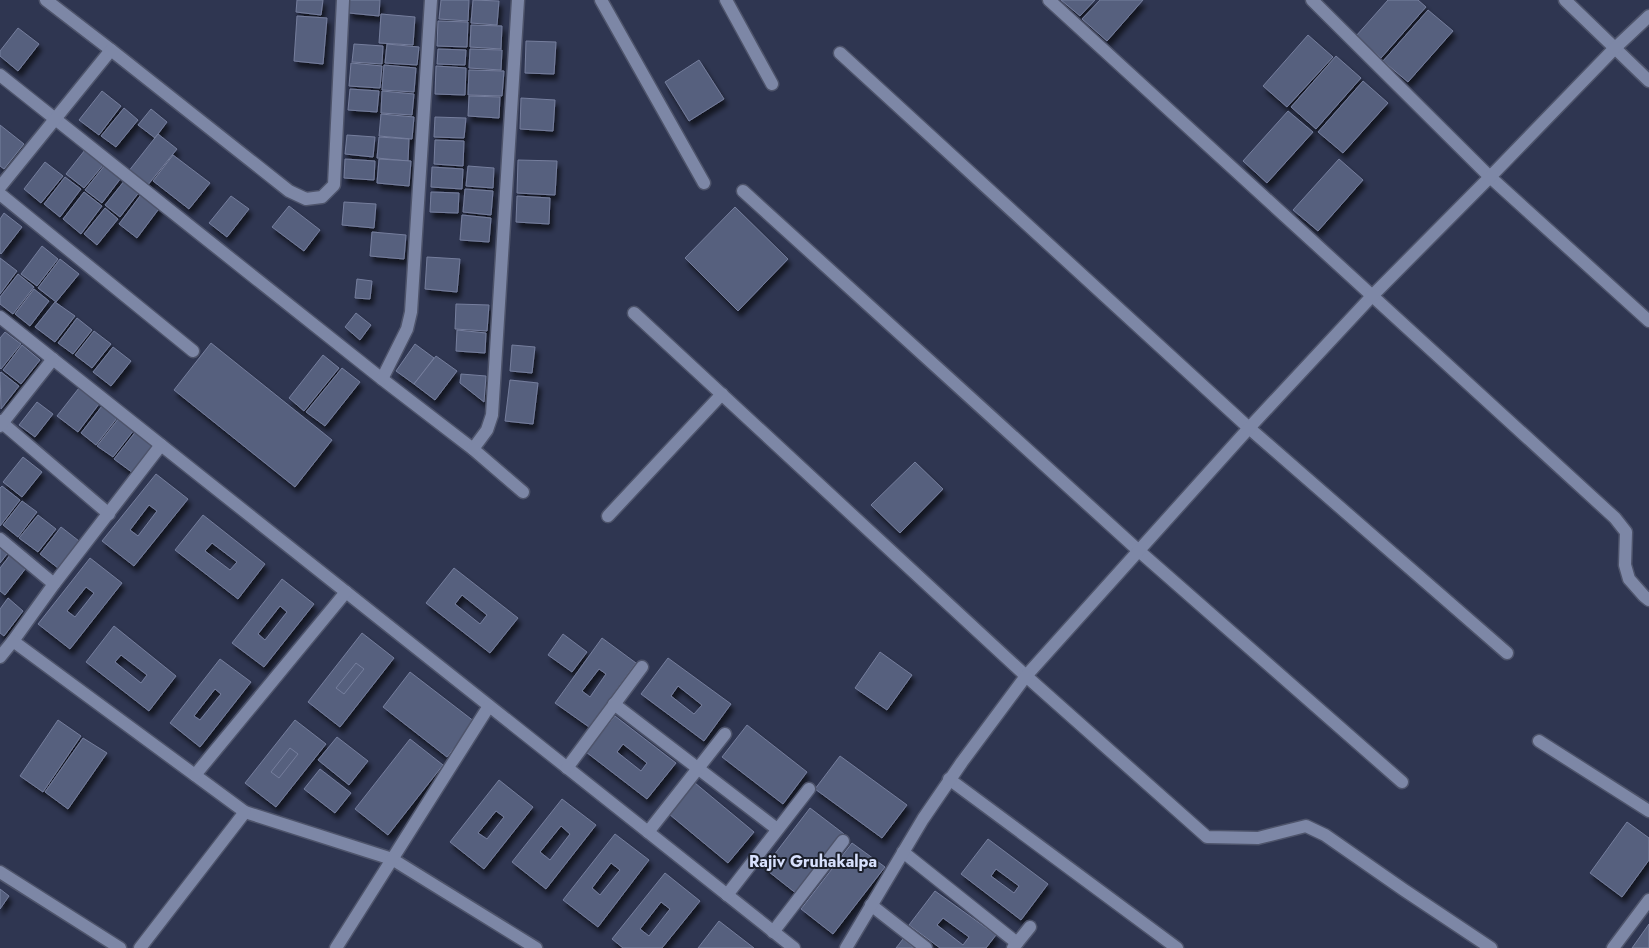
<svg xmlns="http://www.w3.org/2000/svg" width="1649" height="948" font-family="Jost,sans-serif">
	<defs>
		<filter id="shadow"><feDropShadow dx="3" dy="5.5" stdDeviation="2.5" flood-color="#0009"/></filter>
	</defs>
	<rect width="100%" height="100%" fill="#2f3651"/>
	<g fill="#57607e" stroke="#757e9d" fill-rule="evenodd" filter="url(#shadow)">
		<polygon points="297,0 323,0 321,15 296,12"/>
		<polygon points="349,0 380,0 379,16 349,13"/>
		<polygon points="441,0 469,0 468,21 439,19"/>
		<polygon points="473,0 499,1 497,25 471,23"/>
		<polygon points="1061,0 1095,0 1080,16"/>
		<polygon points="1100,0 1143,0 1107,41 1082,19"/>
		<polygon points="1388,0 1418,0 1426,7 1381,58 1356,36"/>
		<polygon points="1428,10 1453,31 1408,82 1383,61"/>
		<polygon points="381,14 415,17 413,45 379,43"/>
		<polygon points="297,16 327,18 323,64 294,61"/>
		<polygon points="438,21 468,22 467,47 437,46"/>
		<polygon points="471,25 502,26 501,49 470,47"/>
		<polygon points="18,28 39,44 18,71 0,56 0,51"/>
		<polygon points="1308,35 1333,57 1287,107 1263,86"/>
		<polygon points="526,41 556,42 554,74 525,73"/>
		<polygon points="354,44 383,46 382,64 352,62"/>
		<polygon points="387,44 419,47 417,65 385,63"/>
		<polygon points="438,49 466,50 465,65 437,64"/>
		<polygon points="470,49 502,50 501,70 469,68"/>
		<polygon points="1336,56 1361,78 1316,129 1291,107"/>
		<polygon points="699,60 724,99 689,121 665,82"/>
		<polygon points="351,63 382,66 380,88 349,86"/>
		<polygon points="384,65 416,68 414,92 382,90"/>
		<polygon points="436,66 466,68 465,95 435,94"/>
		<polygon points="469,70 504,71 502,96 468,95"/>
		<polygon points="1363,81 1388,103 1343,153 1318,132"/>
		<polygon points="350,89 379,91 377,112 348,110"/>
		<polygon points="102,91 121,106 99,135 79,120"/>
		<polygon points="382,91 414,94 412,115 381,113"/>
		<polygon points="469,96 500,97 499,118 468,116"/>
		<polygon points="521,98 555,100 553,131 520,129"/>
		<polygon points="124,108 138,120 116,147 101,136"/>
		<polygon points="151,109 167,122 155,138 138,125"/>
		<polygon points="1288,111 1313,132 1267,183 1243,161"/>
		<polygon points="381,114 414,117 412,139 379,136"/>
		<polygon points="435,117 466,118 464,138 434,137"/>
		<polygon points="0,125 24,144 4,169 0,166"/>
		<polygon points="158,134 177,149 147,186 128,172"/>
		<polygon points="347,135 375,137 373,157 345,154"/>
		<polygon points="379,137 409,139 408,161 377,158"/>
		<polygon points="435,140 464,141 463,166 434,164"/>
		<polygon points="85,150 104,164 84,188 66,174"/>
		<polygon points="173,155 210,183 189,209 153,181"/>
		<polygon points="345,159 375,161 374,180 344,178"/>
		<polygon points="379,159 411,161 409,186 377,183"/>
		<polygon points="1339,159 1363,180 1318,231 1293,210"/>
		<polygon points="518,160 557,161 555,195 517,193"/>
		<polygon points="45,162 63,176 41,203 24,189"/>
		<polygon points="105,165 121,178 102,203 85,190"/>
		<polygon points="468,166 494,168 493,188 466,186"/>
		<polygon points="432,167 463,169 462,189 431,187"/>
		<polygon points="65,177 81,189 60,217 44,204"/>
		<polygon points="125,180 140,191 120,217 105,205"/>
		<polygon points="465,189 493,191 491,215 463,212"/>
		<polygon points="84,192 102,206 81,234 63,219"/>
		<polygon points="143,192 161,206 137,238 119,224"/>
		<polygon points="431,192 459,193 458,213 430,212"/>
		<polygon points="231,196 249,209 227,237 209,223"/>
		<polygon points="517,196 550,198 549,224 516,222"/>
		<polygon points="344,202 376,204 374,228 342,225"/>
		<polygon points="289,206 320,230 304,251 272,227"/>
		<polygon points="735,207 788,259 738,311 685,258"/>
		<polygon points="105,208 118,219 97,245 84,234"/>
		<polygon points="4,213 22,227 1,254 0,253 0,219"/>
		<polygon points="462,215 491,218 489,242 460,240"/>
		<polygon points="372,232 406,235 404,259 370,256"/>
		<polygon points="42,246 58,259 37,286 21,274"/>
		<polygon points="427,257 460,259 457,292 425,289"/>
		<polygon points="0,258 17,271 0,294"/>
		<polygon points="60,259 79,274 56,302 38,288"/>
		<polygon points="18,274 34,287 13,314 0,304 0,297"/>
		<polygon points="357,279 372,281 370,299 355,298"/>
		<polygon points="34,289 49,301 30,326 15,314"/>
		<polygon points="55,302 75,316 55,342 35,327"/>
		<polygon points="456,304 489,305 487,331 455,329"/>
		<polygon points="356,313 371,325 360,340 345,327"/>
		<polygon points="77,318 92,330 73,354 58,343"/>
		<polygon points="457,330 486,333 485,353 456,351"/>
		<polygon points="94,331 111,344 92,368 75,355"/>
		<polygon points="5,332 21,344 1,369 0,368 0,338"/>
		<polygon points="211,343 332,440 295,487 174,390"/>
		<polygon points="415,344 434,358 414,384 396,371"/>
		<polygon points="22,345 40,360 21,384 3,370"/>
		<polygon points="512,345 535,347 532,373 510,371"/>
		<polygon points="113,347 131,361 111,386 93,372"/>
		<polygon points="323,355 339,368 304,411 289,398"/>
		<polygon points="436,356 457,371 435,400 414,384"/>
		<polygon points="342,368 360,382 325,426 306,412"/>
		<polygon points="1,372 19,386 1,409 0,373"/>
		<polygon points="461,374 486,376 484,402 460,383"/>
		<polygon points="510,380 538,383 533,424 505,421"/>
		<polygon points="79,388 99,404 78,432 57,416"/>
		<polygon points="37,402 53,414 35,437 19,425"/>
		<polygon points="102,406 117,418 96,445 81,433"/>
		<polygon points="119,418 134,430 113,457 97,446"/>
		<polygon points="137,430 156,445 133,473 114,459"/>
		<polygon points="23,457 42,472 22,497 3,482"/>
		<polygon points="915,462 943,489 900,533 871,505"/>
		<path d="M156,474L188,499L134,566L102,541ZM149,505L157,511L138,536L130,530Z"/>
		<polygon points="2,486 20,500 0,526 0,488"/>
		<polygon points="22,501 37,512 18,537 3,525"/>
		<polygon points="38,515 56,529 38,552 19,538"/>
		<path d="M203,515L265,564L238,599L175,550ZM212,543L237,562L230,570L205,551Z"/>
		<polygon points="61,527 79,541 58,568 40,554"/>
		<polygon points="0,548 7,554 0,563"/>
		<polygon points="10,555 26,568 5,595 0,591 0,568"/>
		<path d="M90,558L122,583L70,649L38,624ZM86,587L94,593L75,617L67,611Z"/>
		<path d="M454,568L518,618L490,653L426,603ZM462,595L487,615L480,624L455,604Z"/>
		<path d="M282,579L314,604L264,667L232,643ZM280,606L287,612L265,640L258,634Z"/>
		<polygon points="8,598 23,611 4,636 0,633 0,609"/>
		<path d="M114,626L176,676L149,711L86,662ZM121,655L147,675L141,683L115,662Z"/>
		<polygon points="362,633 394,658 340,727 308,702"/>
		<polygon points="563,634 587,652 572,672 548,655"/>
		<path d="M602,638L636,663L589,727L555,703ZM599,669L606,674L590,697L582,691Z"/>
		<polygon points="880,652 912,675 887,710 855,688"/>
		<path d="M668,658L731,704L704,741L641,694ZM678,686L702,705L694,714L671,696Z"/>
		<path d="M220,659L251,682L200,747L170,723ZM215,689L221,694L200,720L194,716Z"/>
		<polygon points="356,663 364,669 344,694 336,688"/>
		<polygon points="410,672 475,722 447,757 383,707"/>
		<path d="M615,716L676,763L647,799L586,752ZM623,744L647,763L641,771L617,752Z"/>
		<polygon points="58,720 81,736 43,792 20,776"/>
		<polygon points="295,720 326,744 276,807 245,783"/>
		<polygon points="747,725 807,772 783,804 722,757"/>
		<polygon points="337,737 368,761 349,785 318,760"/>
		<polygon points="83,738 107,753 68,809 45,792"/>
		<polygon points="410,739 443,765 388,835 355,809"/>
		<polygon points="290,748 298,754 279,778 271,772"/>
		<polygon points="840,756 907,805 882,838 815,789"/>
		<polygon points="320,769 351,793 335,813 304,789"/>
		<path d="M499,780L533,807L484,869L450,842ZM496,811L504,817L487,839L478,833Z"/>
		<polygon points="695,783 754,832 728,863 669,814"/>
		<path d="M562,799L596,825L546,889L512,862ZM561,826L570,834L550,860L540,852Z"/>
		<polygon points="810,808 844,834 797,894 764,868"/>
		<polygon points="1627,822 1649,838 1649,860 1622,897 1590,873"/>
		<path d="M615,834L649,860L598,927L563,900ZM611,863L620,870L600,895L592,888Z"/>
		<path d="M988,839L1048,884L1021,920L961,874ZM996,869L1019,886L1014,893L991,876Z"/>
		<polygon points="852,843 885,867 833,934 801,909"/>
		<path d="M665,873L700,901L662,948H623L612,939ZM661,902L670,909L649,936L640,929Z"/>
		<polygon points="0,889 9,896 0,909"/>
		<path d="M935,891L996,935L986,948H940L909,925ZM943,918L969,937L963,945L937,925Z"/>
		<polygon points="719,921 754,948 698,948"/>
		<polygon points="1649,924 1649,948 1632,948"/>
		<polygon points="903,939 914,948 896,948"/>
	</g>
	<g fill="none" stroke-linecap="round" stroke-linejoin="round">
		<defs>
			<g id="minor">
				<polyline points="46,0 111,50"/>
				<polyline points="601,0 704,183"/>
				<polyline points="726,0 772,84"/>
				<polyline points="1049,0 1615,518 1626,532 1625,565 1629,579 1644,596 1649,600"/>
				<polyline points="1312,0 1490,177 1649,321"/>
				<polyline points="1565,0 1649,81"/>
				<polyline points="840,53 1249,428 1507,653"/>
				<polyline points="0,75 382,379 473,449 523,492"/>
				<polyline points="0,187 111,50 289,191 306,199 322,197 334,185 343,0"/>
				<polyline points="743,191 1139,551 1402,782"/>
				<polyline points="0,194 193,351"/>
				<polyline points="634,313 1026,676 1207,837 1258,838 1306,826 1325,835 1404,890 1491,948"/>
				<polyline points="0,317 794,948"/>
				<polyline points="382,379 407,329 411,312 431,0"/>
				<polyline points="0,421 109,514"/>
				<polyline points="0,426 53,359"/>
				<polyline points="473,449 487,430 492,415 518,0"/>
				<polyline points="608,516 722,394"/>
				<polyline points="0,539 54,584"/>
				<polyline points="13,641 54,584 161,445"/>
				<polyline points="0,657 13,641 245,812 392,859 536,948"/>
				<polyline points="614,704 777,829"/>
				<polyline points="1539,741 1649,811"/>
				<polyline points="567,768 642,667"/>
				<polyline points="195,775 346,592"/>
				<polyline points="949,779 1177,948"/>
				<polyline points="648,832 725,734"/>
				<polyline points="903,852 1017,943"/>
				<polyline points="0,872 120,948"/>
				<polyline points="727,895 809,789"/>
				<polyline points="871,905 926,948"/>
				<polyline points="773,932 843,841"/>
				<polyline points="140,948 245,812"/>
				<polyline points="336,948 489,706"/>
				<polyline points="846,948 923,819 962,762 1026,676 1249,428 1372,296 1490,177 1614,49 1649,16"/>
				<polyline points="1013,948 1030,927"/>
				<polyline points="1613,948 1649,900"/>
			</g>
		</defs>
		<use href="#minor" stroke="#4e546b" stroke-width="15"/>
		<use href="#minor" stroke="#7d87a6" stroke-width="12"/>
	</g>
	<g text-anchor="middle" dominant-baseline="central" stroke-width="4" stroke-linejoin="round" paint-order="stroke">
		<g font-size="16" font-weight="bold" fill="#d8e1fd" stroke="#1b1f2b">
			<text x="813" y="861">Rajiv Gruhakalpa</text>
		</g>
	</g>
</svg>
